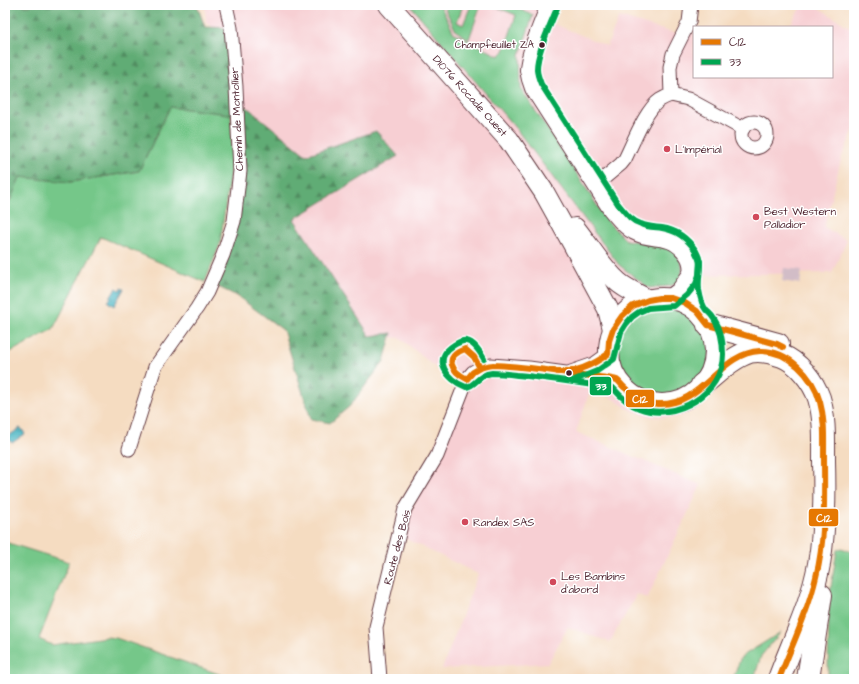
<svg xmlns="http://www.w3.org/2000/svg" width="859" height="684" font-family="'Architects Daughter',sans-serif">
	<defs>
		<pattern id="forest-firs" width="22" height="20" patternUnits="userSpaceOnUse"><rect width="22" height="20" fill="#60ac75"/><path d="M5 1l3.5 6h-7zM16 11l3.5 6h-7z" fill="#518b60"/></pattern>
		<pattern id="water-ripples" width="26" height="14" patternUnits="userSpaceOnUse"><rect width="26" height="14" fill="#46b4c1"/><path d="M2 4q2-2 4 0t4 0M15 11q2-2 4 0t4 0" fill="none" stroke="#3c929d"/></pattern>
	</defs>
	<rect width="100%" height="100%" fill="#fff"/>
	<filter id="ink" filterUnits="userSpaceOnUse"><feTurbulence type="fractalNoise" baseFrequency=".025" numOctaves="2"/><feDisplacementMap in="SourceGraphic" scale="8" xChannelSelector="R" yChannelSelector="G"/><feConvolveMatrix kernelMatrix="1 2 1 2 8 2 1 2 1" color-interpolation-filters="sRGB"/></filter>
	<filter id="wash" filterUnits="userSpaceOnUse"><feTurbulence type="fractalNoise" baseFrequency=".012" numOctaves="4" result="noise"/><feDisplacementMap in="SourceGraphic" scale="16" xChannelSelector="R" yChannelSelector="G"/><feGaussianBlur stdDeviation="0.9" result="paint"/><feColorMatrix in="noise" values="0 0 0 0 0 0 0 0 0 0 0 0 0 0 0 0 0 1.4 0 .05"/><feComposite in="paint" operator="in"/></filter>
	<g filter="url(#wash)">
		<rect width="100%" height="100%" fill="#f5dcc1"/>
		<polygon fill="#f7cfd3" points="205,5 558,5 552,23 607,46 619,17 674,33 694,33 694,77 832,77 832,27 789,27 802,5 814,5 854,30 854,129 842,156 824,227 847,240 832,273 701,275 702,295 716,314 729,338 724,382 700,408 676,418 650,417 630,410 592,385 576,432 701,485 647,599 637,594 610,642 568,627 548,663 442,669 478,574 402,537 457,385 400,338 370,336 289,218 233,100 221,32 206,23"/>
		<polygon fill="#d2bdc7" points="784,268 802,270 800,284 782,281"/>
		<g fill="#75c789" stroke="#60735a">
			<path d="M410,5H440L454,33L499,56L504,51L516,15L496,7L497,5H509L533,15L520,55L521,89L566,157L607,221L626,240L672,247C681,261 686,265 679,282L670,286L649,288L619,265L517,130Z"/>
			<polygon points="446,5 463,5 457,22 463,25 471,5 481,5 469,39 456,31 445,9"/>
			<polygon points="170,107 231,114 232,159 220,244 205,282 101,237 53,329 5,355 5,212 20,177 70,182 139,171"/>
			<circle cx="663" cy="352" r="47"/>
			<polygon points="5,542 69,562 39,639 52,645 106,637 116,638 233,679 5,679"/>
			<polygon points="842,548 854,553 854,679 828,679 829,599 837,550"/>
			<polygon points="781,632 761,656 754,679 733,679 741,657"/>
		</g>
		<polygon fill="url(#forest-firs)" stroke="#556650" points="5,5 197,5 205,27 231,28 237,99 306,155 376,131 398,156 294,219 370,336 392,333 384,361 350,406 330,423 311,419 283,330 237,296 216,286 238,212 237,115 170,107 139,171 70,182 20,177 11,199 5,195"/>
		<g fill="url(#water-ripples)" stroke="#486a76">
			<polygon points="116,288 120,290 121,288 124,289 114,306 108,302"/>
			<polygon points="20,428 22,429 25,434 12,443 7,437"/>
		</g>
	</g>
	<g filter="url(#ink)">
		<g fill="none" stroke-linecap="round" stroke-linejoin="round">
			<defs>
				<g id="street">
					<polyline points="671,95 688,99 743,129"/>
					<circle cx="754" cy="135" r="13"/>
					<path d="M597,184L621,164L625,159C633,143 646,109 660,100C663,98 668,96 671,95L670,67L673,54L689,22L691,5"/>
					<polyline points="571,372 594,364 608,354"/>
					<polyline points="129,449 155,367 197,308 207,292 223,255 234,221 240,171 236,87 231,28 226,5"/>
					<polyline points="380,679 376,627 405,509 437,456 467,379 473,372 480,368 491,365 529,368 617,380"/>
				</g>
				<g id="secondary">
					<path d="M550,5C544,21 529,55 529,70C530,77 532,83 534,88L612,209C619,217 625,226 635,231C653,241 668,231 685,250C687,253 690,256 691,260C695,270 690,281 691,291C691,297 695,305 697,311"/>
					<polyline points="671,298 680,291 692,274"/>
				</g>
				<g id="primary">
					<polyline points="389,5 509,140 544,192 574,246 608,309 613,329"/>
					<path d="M575,228C589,245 601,267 618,282C626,289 638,294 648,300"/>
					<circle cx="662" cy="351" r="53"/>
				</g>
				<g id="highway">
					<polyline points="708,325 778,344"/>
					<path d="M702,385C716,374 731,358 749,352C760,349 771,352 782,356C798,362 813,381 819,398C825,418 824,440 824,461C825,496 825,530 819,564C812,604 793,641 779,679"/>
					<polyline points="808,679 821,595"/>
				</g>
			</defs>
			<use href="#street" stroke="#643b42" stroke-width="15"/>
			<use href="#secondary" stroke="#643b42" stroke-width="20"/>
			<use href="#primary" stroke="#643b42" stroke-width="22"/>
			<use href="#highway" stroke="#643b42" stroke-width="24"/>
			<use href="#street" stroke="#fff" stroke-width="13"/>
			<use href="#secondary" stroke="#fff" stroke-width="18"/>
			<use href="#primary" stroke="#fff" stroke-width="20"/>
			<use href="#highway" stroke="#fff" stroke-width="22"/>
			<defs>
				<g id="bus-1">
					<path d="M465,349L474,357L480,368L473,372L467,379C451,371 443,357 465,349Z"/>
					<path d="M480,368C484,367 489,365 493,365C526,366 559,372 591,376C597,377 612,378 617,380C620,382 622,386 625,388C634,396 645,403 657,404C703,407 718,353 760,351C788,350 813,376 820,402C825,420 824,438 824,456C824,497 826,537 816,577C808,612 792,645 779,679"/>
					<path d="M558,372C577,373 593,365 608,354L609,341L613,329L622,316L633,306L648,300L659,298H671L685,303L697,311L708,325L777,344L783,347"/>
				</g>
				<g id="bus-2">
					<path d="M484,359C480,352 474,342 466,341C462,340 458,343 454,345C431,359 447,380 466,387C475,387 478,374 492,373C500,373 509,374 517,375C549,378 581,383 613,388C620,396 628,404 639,408C675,422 723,394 723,354C723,342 721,329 714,319C712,315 709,313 706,310C702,305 700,296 699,290C697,276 704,264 696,251C688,239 676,230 662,228C655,227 647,227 641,224C631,221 625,212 618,204L541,84C539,79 537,74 537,69C537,52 551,24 557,8"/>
					<polyline points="572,381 597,371 614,359 621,332 626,324 632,317 639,312 648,308 674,306 687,295 696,284 699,275 700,261 696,253"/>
				</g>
			</defs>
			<use href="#bus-1" stroke="#fff" stroke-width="9"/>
			<use href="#bus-2" stroke="#fff" stroke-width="9"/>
			<use href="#bus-1" stroke="#e67802" stroke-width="6"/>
			<use href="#bus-2" stroke="#00a651" stroke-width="6"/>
		</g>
	</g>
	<g fill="#4a1f2b" stroke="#fff" stroke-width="1.5">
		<circle cx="542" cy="45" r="3.5"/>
		<circle cx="569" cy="373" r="3.5"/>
	</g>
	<g fill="#d1495b" stroke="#fff" stroke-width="1.5">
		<circle cx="667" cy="149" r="4"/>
		<circle cx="756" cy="217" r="4"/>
		<circle cx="465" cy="522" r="4"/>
		<circle cx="553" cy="582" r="4"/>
	</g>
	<g text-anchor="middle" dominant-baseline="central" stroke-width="3" stroke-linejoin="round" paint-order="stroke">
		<g font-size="10" fill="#4a1f2b" stroke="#fff" text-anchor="end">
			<text x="534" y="45">Champfeuillet ZA</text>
		</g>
		<g font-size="11" fill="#4a1f2b" stroke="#fff">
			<text transform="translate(470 96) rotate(48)">D1076 Rocade Ouest</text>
			<text transform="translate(237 119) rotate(-93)">Chemin de Montollier</text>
			<text transform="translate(397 547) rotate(-75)">Route des Bois</text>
		</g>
		<g font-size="11" fill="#4a1f2b" stroke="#fff" text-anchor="start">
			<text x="675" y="149">L'Impérial</text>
			<text x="764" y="211">Best Western<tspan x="764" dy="13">Palladior</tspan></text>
			<text x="473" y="522">Randex SAS</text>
			<text x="561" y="576">Les Bambins<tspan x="561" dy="13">d’abord</tspan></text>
		</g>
	</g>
	<g stroke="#fff" stroke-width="1.5">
		<rect x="589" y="376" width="23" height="20" rx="4" fill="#00a651"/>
		<rect x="625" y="389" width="30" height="19" rx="4" fill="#e67802"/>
		<rect x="808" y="508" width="31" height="19" rx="4" fill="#e67802"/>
	</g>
	<g font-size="11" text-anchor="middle" font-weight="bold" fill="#fff">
		<text x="601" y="390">33</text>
		<text x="640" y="403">C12</text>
		<text x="824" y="522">C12</text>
	</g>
	<rect width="859" height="684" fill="none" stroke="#fff" stroke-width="20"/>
	<rect x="693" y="26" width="140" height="52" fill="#ffffff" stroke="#b7a5aa"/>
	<rect x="701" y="39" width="20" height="6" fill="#e67802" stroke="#b7a5aa"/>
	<text x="729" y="46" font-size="12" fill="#4a1f2b">C12</text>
	<rect x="701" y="59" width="20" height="6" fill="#00a651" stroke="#b7a5aa"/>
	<text x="729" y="66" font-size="12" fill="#4a1f2b">33</text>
</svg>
